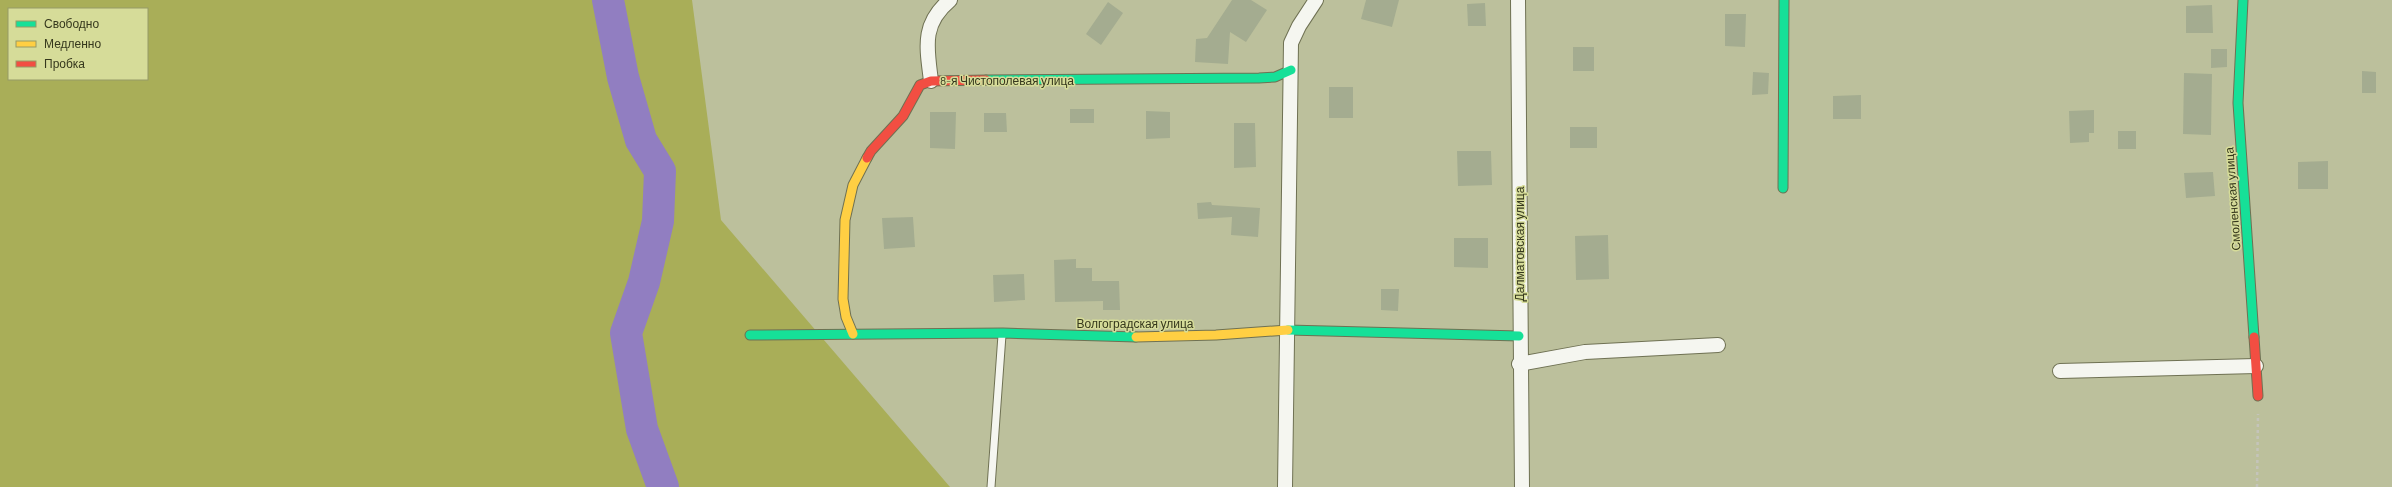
<svg xmlns="http://www.w3.org/2000/svg" width="2392" height="487" font-family="Barlow,sans-serif">
	<rect width="100%" height="100%" fill="#bcc09c"/>
	<path fill="#a9ae58" fill-rule="evenodd" d="M0,0H692L721,220L950,487H0ZM9,9H147V79H9Z"/>
	<g fill="none" stroke-linecap="round" stroke-linejoin="round">
		<polyline stroke="#917ec1" stroke-width="32" points="608,0 623,77 641,140 660,171 658,221 644,282 626,333 642,429 663,487"/>
	</g>
	<g fill="#a4ac90">
		<polygon points="1232,0 1251,0 1267,10 1246,42 1230,32 1228,64 1195,62 1196,39 1207,38"/>
		<polygon points="1366,0 1399,0 1392,27 1361,19"/>
		<polygon points="1108,2 1123,13 1101,45 1086,34"/>
		<polygon points="1485,3 1486,26 1468,26 1467,4"/>
		<polygon points="2212,5 2213,33 2186,33 2186,6"/>
		<polygon points="1725,14 1746,14 1745,47 1725,46"/>
		<rect x="1573" y="47" width="21" height="24"/>
		<polygon points="2211,49 2227,49 2227,67 2211,68"/>
		<polygon points="2362,71 2376,72 2376,93 2362,93"/>
		<polygon points="1753,72 1769,73 1768,94 1752,95"/>
		<polygon points="2184,73 2212,74 2211,135 2183,134"/>
		<rect x="1329" y="87" width="24" height="31"/>
		<polygon points="1861,95 1861,119 1833,119 1833,96"/>
		<rect x="1070" y="109" width="24" height="14"/>
		<polygon points="2094,110 2094,133 2089,133 2089,142 2070,143 2069,111"/>
		<polygon points="1146,111 1170,112 1170,138 1146,139"/>
		<polygon points="930,112 956,112 955,149 930,148"/>
		<polygon points="984,113 1006,113 1007,132 984,132"/>
		<polygon points="1234,123 1255,123 1256,167 1234,168"/>
		<rect x="1570" y="127" width="27" height="21"/>
		<rect x="2118" y="131" width="18" height="18"/>
		<polygon points="1457,151 1491,151 1492,185 1458,186"/>
		<polygon points="2328,161 2328,189 2298,189 2298,162"/>
		<polygon points="2213,172 2215,196 2186,198 2184,173"/>
		<polygon points="1211,202 1212,205 1260,208 1258,237 1231,235 1232,217 1198,219 1197,203"/>
		<polygon points="913,217 915,247 884,249 882,218"/>
		<polygon points="1608,235 1609,279 1576,280 1575,236"/>
		<polygon points="1454,238 1488,238 1488,268 1454,267"/>
		<polygon points="1076,259 1076,268 1092,268 1092,281 1119,281 1120,310 1103,310 1103,301 1055,302 1054,260"/>
		<polygon points="1024,274 1025,300 994,302 993,275"/>
		<polygon points="1381,289 1399,289 1398,311 1381,310"/>
	</g>
	<g fill="none" stroke-linecap="round" stroke-linejoin="round">
		<defs>
			<polyline id="lane" points="991,487 1002,335"/>
			<g id="street">
				<polyline points="1518,0 1522,487"/>
				<path d="M931,81C927,48 921,24 950,0"/>
				<polyline points="1519,364 1585,352 1718,345"/>
				<polyline points="2060,371 2256,366"/>
				<polyline points="1285,487 1291,43 1299,26 1316,0"/>
			</g>
			<g id="fast">
				<polyline points="2243,0 2238,103 2254,337"/>
				<polyline points="986,80 1259,78 1275,77 1291,70"/>
				<polyline points="1783,188 1784,0"/>
				<polyline points="1288,330 1519,336"/>
				<polyline points="750,335 1003,333 1136,337"/>
			</g>
			<g id="slow">
				<polyline points="853,334 846,317 843,299 845,220 853,185 867,158"/>
				<polyline points="1136,337 1216,335 1288,330"/>
			</g>
			<g id="jam">
				<polyline points="867,158 871,151 903,116 920,85 931,81 986,80"/>
				<polyline points="2254,337 2258,396"/>
			</g>
		</defs>
		<use href="#lane" stroke="#6f7153" stroke-width="9"/>
		<use href="#street" stroke="#6f7153" stroke-width="16"/>
		<use href="#fast" stroke="#6f7153" stroke-width="11"/>
		<use href="#slow" stroke="#6f7153" stroke-width="11"/>
		<use href="#jam" stroke="#6f7153" stroke-width="11"/>
		<polyline stroke="#c4c4ba" stroke-width="2.5" stroke-dasharray="3 3" stroke-linecap="butt" points="2257,487 2258,414"/>
		<use href="#lane" stroke="#f5f6f0" stroke-width="7"/>
		<use href="#street" stroke="#f5f6f0" stroke-width="14"/>
		<use href="#fast" stroke="#16e098" stroke-width="9"/>
		<use href="#slow" stroke="#ffcf43" stroke-width="9"/>
		<use href="#jam" stroke="#f24e42" stroke-width="9"/>
	</g>
	<g text-anchor="middle" dominant-baseline="central" stroke-width="3" stroke-linejoin="round" paint-order="stroke">
		<g font-size="12" fill="#36381d" stroke="#d6dc99">
			<text x="1007" y="80">8-я Чистополевая улица</text>
			<text transform="translate(2232 199) rotate(-94)">Смоленская улица</text>
			<text transform="translate(1519 244) rotate(-90)">Далматовская улица</text>
			<text x="1135" y="323">Волгоградская улица</text>
		</g>
	</g>
	<rect x="8" y="8" width="140" height="72" fill="#d6dc99" stroke="#969a67"/>
	<rect x="16" y="21" width="20" height="6" fill="#16e098" stroke="#969a67"/>
	<text x="44" y="28" font-size="12" fill="#36381d">Свободно</text>
	<rect x="16" y="41" width="20" height="6" fill="#ffcf43" stroke="#969a67"/>
	<text x="44" y="48" font-size="12" fill="#36381d">Медленно</text>
	<rect x="16" y="61" width="20" height="6" fill="#f24e42" stroke="#969a67"/>
	<text x="44" y="68" font-size="12" fill="#36381d">Пробка</text>
</svg>
